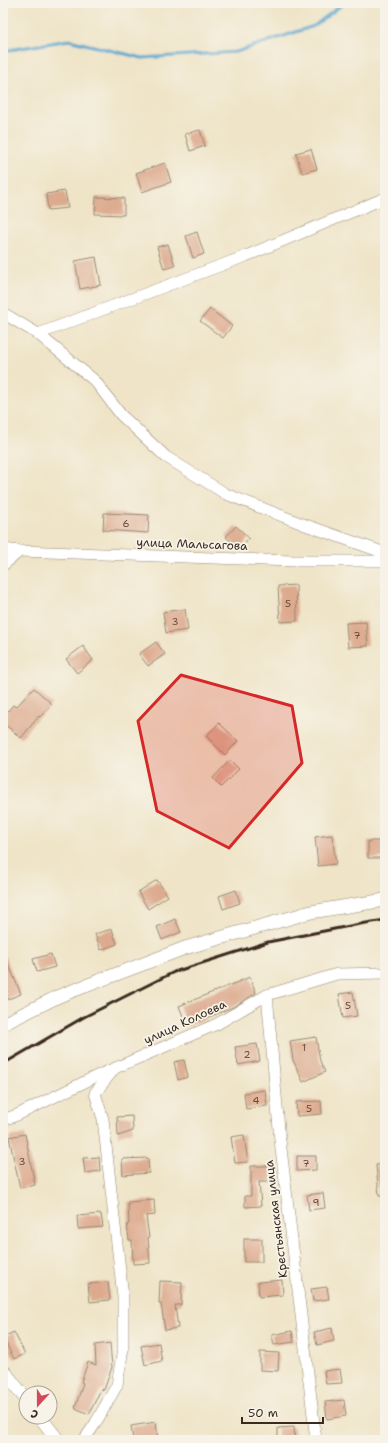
<svg xmlns="http://www.w3.org/2000/svg" width="388" height="1443" font-family="'Shantell Sans',sans-serif">
	<rect width="100%" height="100%" fill="#f7f3e8"/>
	<filter id="ink" filterUnits="userSpaceOnUse"><feTurbulence type="fractalNoise" baseFrequency=".025" numOctaves="2"/><feDisplacementMap in="SourceGraphic" scale="8" xChannelSelector="R" yChannelSelector="G"/><feConvolveMatrix kernelMatrix="1 2 1 2 8 2 1 2 1" color-interpolation-filters="sRGB"/></filter>
	<filter id="wash" filterUnits="userSpaceOnUse"><feTurbulence type="fractalNoise" baseFrequency=".012" numOctaves="4" result="noise"/><feDisplacementMap in="SourceGraphic" scale="16" xChannelSelector="R" yChannelSelector="G"/><feGaussianBlur stdDeviation="0.9" result="paint"/><feColorMatrix in="noise" values="0 0 0 0 0 0 0 0 0 0 0 0 0 0 0 0 0 1.4 0 .05"/><feComposite in="paint" operator="in"/></filter>
	<g filter="url(#wash)">
		<rect width="100%" height="100%" fill="#efe4c7"/>
		<g fill="none" stroke-linecap="round" stroke-linejoin="round">
			<polyline stroke="#56a6d0" stroke-width="3" points="3,51 69,40 142,58 236,52 314,26 344,3"/>
		</g>
		<g id="blocks">
			<g fill="#ddaa8e">
				<polygon points="200,130 205,146 190,151 185,134"/>
				<polygon points="311,149 317,169 302,173 296,153"/>
				<polygon points="165,163 171,182 142,192 136,173"/>
				<polygon points="65,191 68,208 48,210 46,194"/>
				<polygon points="96,197 124,198 124,215 95,214"/>
				<polygon points="197,232 204,254 193,258 186,236"/>
				<polygon points="168,244 175,266 164,269 157,247"/>
				<polygon points="96,257 101,285 80,289 75,261"/>
				<polygon points="210,309 232,326 223,338 200,321"/>
				<polygon points="104,513 149,515 148,533 103,530"/>
				<polygon points="236,526 249,538 239,549 226,537"/>
				<polygon points="296,585 297,621 280,622 278,586"/>
				<polygon points="185,609 188,630 166,633 163,612"/>
				<polygon points="366,622 368,646 348,647 346,623"/>
				<polygon points="156,642 165,654 148,666 139,654"/>
				<polygon points="83,646 93,660 77,673 66,659"/>
				<polygon points="34,688 52,704 40,717 39,716 21,738 3,723 3,717 13,705 16,707"/>
				<polygon points="219,723 238,741 225,755 206,736"/>
				<polygon points="230,760 239,769 221,787 213,778"/>
				<polygon points="332,835 336,864 318,866 315,837"/>
				<rect x="368" y="841" width="17" height="17"/>
				<polygon points="157,880 168,896 148,909 138,892"/>
				<polygon points="236,890 240,903 223,909 219,896"/>
				<polygon points="175,919 181,932 162,940 157,927"/>
				<polygon points="112,929 117,944 101,950 95,934"/>
				<polygon points="3,951 21,994 3,1001"/>
				<polygon points="51,954 55,967 37,972 33,959"/>
				<polygon points="250,977 256,993 233,1007 187,1026 179,1006"/>
				<polygon points="353,992 357,1016 343,1018 339,994"/>
				<polygon points="316,1037 320,1061 325,1072 303,1082 293,1060 290,1041"/>
				<polygon points="257,1044 260,1061 238,1065 235,1047"/>
				<polygon points="184,1060 188,1077 178,1080 174,1062"/>
				<polygon points="265,1090 267,1106 246,1109 244,1093"/>
				<polygon points="321,1101 322,1114 297,1116 296,1102"/>
				<polygon points="132,1116 133,1131 118,1136 117,1117"/>
				<polygon points="25,1134 35,1185 20,1188 9,1137"/>
				<polygon points="244,1135 248,1162 235,1163 231,1137"/>
				<polygon points="297,1156 316,1156 316,1170 297,1171"/>
				<polygon points="99,1157 100,1171 85,1173 83,1158"/>
				<polygon points="148,1158 149,1173 123,1175 122,1159"/>
				<polygon points="385,1164 385,1196 379,1196 376,1165"/>
				<polygon points="251,1166 272,1166 272,1182 259,1182 261,1206 245,1207 245,1196 251,1196"/>
				<polygon points="323,1193 325,1208 309,1210 307,1195"/>
				<polygon points="154,1200 155,1215 146,1216 149,1238 148,1238 150,1263 133,1264 132,1240 129,1240 127,1224 129,1224 128,1202"/>
				<polygon points="101,1214 103,1227 78,1229 77,1216"/>
				<rect x="244" y="1239" width="18" height="23"/>
				<polygon points="282,1280 283,1295 259,1297 258,1282"/>
				<polygon points="160,1281 182,1282 181,1305 175,1305 178,1328 165,1330 161,1304 159,1304"/>
				<polygon points="108,1282 110,1300 90,1302 88,1284"/>
				<polygon points="327,1287 329,1299 313,1301 311,1289"/>
				<polygon points="332,1328 334,1341 317,1345 314,1332"/>
				<polygon points="292,1331 294,1342 274,1345 272,1335"/>
				<polygon points="14,1332 25,1354 14,1359 3,1337"/>
				<polygon points="110,1343 112,1367 104,1390 101,1389 89,1414 75,1408 83,1383 81,1382 88,1362 96,1365 95,1345"/>
				<polygon points="159,1343 162,1361 145,1365 141,1346"/>
				<polygon points="260,1352 279,1353 278,1371 260,1370"/>
				<polygon points="340,1369 342,1383 326,1384 324,1371"/>
				<polygon points="344,1400 346,1416 327,1419 325,1402"/>
				<polygon points="156,1422 158,1440 133,1440 131,1426"/>
				<polygon points="294,1427 295,1440 278,1440 278,1428"/>
			</g>
		</g>
	</g>
	<g filter="url(#ink)">
		<use href="#blocks" fill-opacity="0" stroke="#958772" stroke-width="1"/>
		<g fill="none" stroke-linecap="round" stroke-linejoin="round">
			<defs>
				<g id="minor">
					<polyline points="3,313 38,334 95,381 121,415 166,457 226,494 300,523 385,553"/>
					<polyline points="38,334 246,256 385,198"/>
					<polyline points="3,549 20,551"/>
					<polyline points="3,565 20,551 292,561 385,561"/>
					<polyline points="267,995 280,1140 316,1440"/>
					<polyline points="3,1120 17,1115 99,1075 217,1024 267,995 337,974 385,973"/>
					<polyline points="84,1440 95,1424 117,1385 123,1349 123,1297 103,1119 95,1093 114,1069"/>
				</g>
				<g id="tertiary">
					<polyline points="3,1024 59,996 185,948 311,912 385,900"/>
					<polyline points="3,1370 26,1399"/>
					<polyline points="40,1417 58,1440"/>
				</g>
			</defs>
			<use href="#minor" stroke="#958772" stroke-width="12"/>
			<use href="#tertiary" stroke="#958772" stroke-width="14"/>
			<use href="#minor" stroke="#fff" stroke-width="11"/>
			<use href="#tertiary" stroke="#fff" stroke-width="13"/>
			<polyline stroke="#3b2a1e" stroke-width="3" points="3,1064 84,1017 174,972 268,942 360,924 385,920"/>
		</g>
	</g>
	<path fill="#d62828" fill-opacity="0.2" stroke="#d62828" stroke-width="3" stroke-linejoin="round" d="M181,675L292,706L302,763L229,848L157,811L138,721Z"/>
	<g text-anchor="middle" dominant-baseline="central" stroke-width="3.5" stroke-linejoin="round" paint-order="stroke">
		<g font-size="10" fill="#644a3a">
			<text x="126" y="523">6</text>
			<text x="288" y="603">5</text>
			<text x="175" y="621">3</text>
			<text x="357" y="635">7</text>
			<text x="348" y="1005">5</text>
			<text x="304" y="1047">1</text>
			<text x="247" y="1054">2</text>
			<text x="256" y="1100">4</text>
			<text x="309" y="1108">5</text>
			<text x="22" y="1161">3</text>
			<text x="306" y="1163">7</text>
			<text x="316" y="1202">9</text>
		</g>
		<g font-size="12" fill="#3b2a1e" stroke="#f7f3e8">
			<text transform="translate(192 544) rotate(2)">улица Мальсагова</text>
			<text transform="translate(185 1022) rotate(-25)">улица Колоева</text>
			<text transform="translate(276 1219) rotate(-97)">Крестьянская улица</text>
		</g>
	</g>
	<rect width="388" height="1443" fill="none" stroke="#f7f3e8" stroke-width="16"/>
	<g transform="translate(38 1405) rotate(201)"><circle r="19" fill="#f7f3e8" stroke="#aca397"/>
	<path d="M0-3L7 15L0 10L-7 15Z" fill="#d1495b"/>
	<text y="-6" font-size="11" font-weight="bold" text-anchor="middle" fill="#3b2a1e">С</text>
	</g>
	<path d="M242 1417v6h81v-6" fill="none" stroke="#3b2a1e" stroke-width="2"/>
	<text x="248" y="1417" font-size="12" fill="#3b2a1e" stroke="#f7f3e8" stroke-width="3" paint-order="stroke">50 m</text>
</svg>
